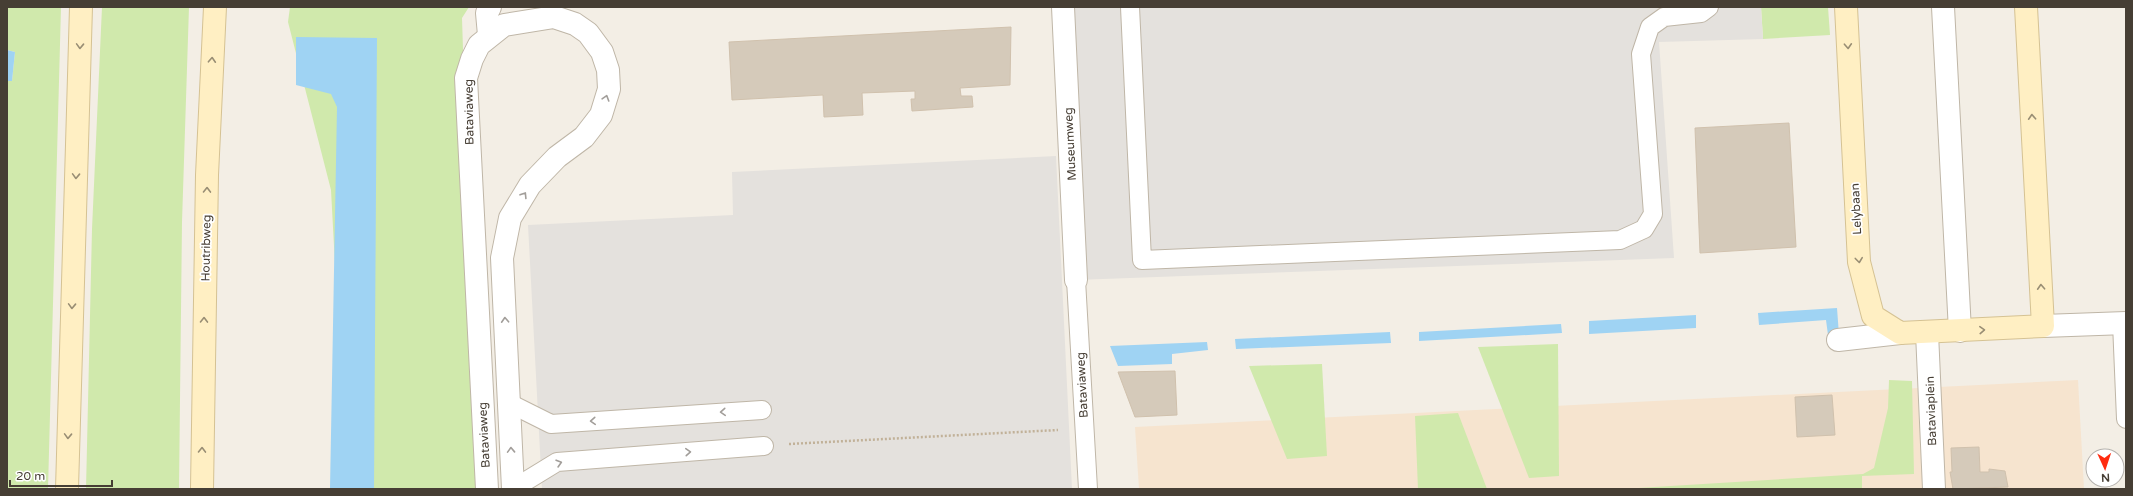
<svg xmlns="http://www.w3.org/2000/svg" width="2133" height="496" font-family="'Varela Round',sans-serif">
	<rect width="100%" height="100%" fill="#f3eee5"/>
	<polygon fill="#f6e4cf" points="2078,380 2084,489 1139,489 1135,427"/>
	<g fill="#d0e9ac">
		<polygon points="7,7 61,7 48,489 7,489 7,81 12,81 15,52 7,50"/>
		<polygon points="102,7 189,7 182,222 179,489 86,489 92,229"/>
		<polygon points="290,7 469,7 462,18 477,489 347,489 331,190 288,22"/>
		<polygon points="1761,7 1828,7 1830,35 1763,39"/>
		<polygon points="1558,344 1559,476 1529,478 1478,347"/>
		<polygon points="1322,364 1327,456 1287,459 1249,366"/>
		<polygon points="1889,380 1912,381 1914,474 1862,476 1862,488 1850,489 1622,489 1863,474 1874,468 1888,408"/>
		<polygon points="1458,413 1487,489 1418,489 1415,416"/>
	</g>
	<g fill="#e4e1dd">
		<polygon points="1063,7 1761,7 1763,39 1659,42 1674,258 1076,280"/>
		<polygon points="1056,156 1072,489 542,489 528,225 733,215 732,172"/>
	</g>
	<g fill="#9fd3f3">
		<polygon points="296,37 377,38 374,489 330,489 337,107 331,94 296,85"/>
		<polygon points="7,50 15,52 12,81 7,81"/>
		<polygon points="1837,308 1839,335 1828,335 1826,320 1759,325 1758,313"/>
		<polygon points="1696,315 1696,328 1589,334 1589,321"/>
		<polygon points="1561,324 1562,333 1419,341 1419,332"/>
		<polygon points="1390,332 1391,343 1236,349 1235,339"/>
		<polygon points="1207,342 1208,350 1172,354 1172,364 1118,366 1110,346"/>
	</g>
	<g fill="#d5caba" stroke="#d0c1ad">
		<polygon points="1011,27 1010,85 960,88 961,96 972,96 973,107 912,111 911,99 915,99 915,91 862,93 863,115 824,117 823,95 732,100 729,42"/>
		<polygon points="1789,123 1796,247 1700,253 1695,128"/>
		<polygon points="1175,371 1177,415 1135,417 1118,372"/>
		<polygon points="1832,395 1835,435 1797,437 1795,397"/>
		<polygon points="1979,447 1980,472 1989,472 1989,469 2005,471 2008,487 1953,489 1950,472 1952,472 1951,448"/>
	</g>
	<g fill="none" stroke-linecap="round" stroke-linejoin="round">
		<defs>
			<g id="lane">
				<polyline points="1130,7 1142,260 1620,240 1644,229 1653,214 1641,54 1650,27 1664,17 1701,13 1709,7"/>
				<polyline points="1076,280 1088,489"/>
				<polyline points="2122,323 2126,419"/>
				<polyline points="509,403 551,424 762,410"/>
				<polyline points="513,489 557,462 764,446"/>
			</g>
			<g id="street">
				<polyline points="1063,7 1076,280"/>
				<polyline points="1943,7 1960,331"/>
				<polyline points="489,35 487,13 490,7"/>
				<polyline points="2043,326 2126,323"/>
				<polyline points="1927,333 1934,489"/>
				<polyline points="1838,340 1900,333"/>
				<polyline points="487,489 466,78 472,59 479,45 504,25 554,17 575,24 588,33 602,52 608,70 609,89 601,115 584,137 557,157 530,185 510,218 502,258 513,489"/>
			</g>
			<g id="secondary">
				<polyline points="1846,7 1859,262 1873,316 1900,333 2043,326 2026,7"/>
				<polyline points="67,489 81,7"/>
				<polyline points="202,489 207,175 215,7"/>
			</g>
		</defs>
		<use href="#lane" stroke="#bfb6a7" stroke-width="20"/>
		<use href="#street" stroke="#bfb6a7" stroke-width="24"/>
		<use href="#secondary" stroke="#d5c293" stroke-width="24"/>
		<polyline stroke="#c1b198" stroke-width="2.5" stroke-dasharray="2 2" stroke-linecap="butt" points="789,444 1058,430"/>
		<use href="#lane" stroke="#fff" stroke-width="18"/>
		<use href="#street" stroke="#fff" stroke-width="22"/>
		<use href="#secondary" stroke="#ffefc3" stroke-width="22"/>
	</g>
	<defs><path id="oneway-chevron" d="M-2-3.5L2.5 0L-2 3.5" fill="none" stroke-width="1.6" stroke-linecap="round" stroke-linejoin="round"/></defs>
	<g stroke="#998e74">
		<use href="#oneway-chevron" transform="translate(80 46) rotate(92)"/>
		<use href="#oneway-chevron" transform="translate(1848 46) rotate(87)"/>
		<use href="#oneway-chevron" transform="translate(212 60) rotate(-87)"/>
		<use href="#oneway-chevron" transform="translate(2032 117) rotate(-93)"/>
		<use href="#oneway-chevron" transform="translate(76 176) rotate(92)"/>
		<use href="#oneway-chevron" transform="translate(207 190) rotate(-89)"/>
		<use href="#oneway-chevron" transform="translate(1859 260) rotate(83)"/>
		<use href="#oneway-chevron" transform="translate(2041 287) rotate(-93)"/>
		<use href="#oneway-chevron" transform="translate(72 306) rotate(92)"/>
		<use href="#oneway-chevron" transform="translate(204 320) rotate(-89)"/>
		<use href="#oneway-chevron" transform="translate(1982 330) rotate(-3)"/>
		<use href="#oneway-chevron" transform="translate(68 436) rotate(92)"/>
		<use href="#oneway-chevron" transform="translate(202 450) rotate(-89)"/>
	</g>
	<g stroke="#a29e9a">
		<use href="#oneway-chevron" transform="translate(606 98) rotate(-73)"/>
		<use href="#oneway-chevron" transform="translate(524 195) rotate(-58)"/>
		<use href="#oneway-chevron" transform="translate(505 320) rotate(-93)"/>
		<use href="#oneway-chevron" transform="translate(723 412) rotate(176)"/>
		<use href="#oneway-chevron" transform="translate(593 421) rotate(176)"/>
		<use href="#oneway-chevron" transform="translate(511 450) rotate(-92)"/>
		<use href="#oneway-chevron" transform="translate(688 452) rotate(-4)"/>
		<use href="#oneway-chevron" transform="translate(559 463) rotate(-16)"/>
	</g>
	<g text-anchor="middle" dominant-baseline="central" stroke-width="3.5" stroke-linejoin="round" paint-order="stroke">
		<g font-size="12" fill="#463e34" stroke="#fff">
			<text transform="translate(469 112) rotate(-91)">Bataviaweg</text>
			<text transform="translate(1070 144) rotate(-93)">Museumweg</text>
			<text transform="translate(1856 209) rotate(-93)">Lelybaan</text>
			<text transform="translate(206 248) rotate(-89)">Houtribweg</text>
			<text transform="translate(1082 385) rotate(-93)">Bataviaweg</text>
			<text transform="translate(1931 411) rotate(-92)">Bataviaplein</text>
			<text transform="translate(484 435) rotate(-93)">Bataviaweg</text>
		</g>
	</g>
	<rect width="2133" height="496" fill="none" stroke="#463e34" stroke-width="16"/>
	<g transform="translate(2105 468) rotate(177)"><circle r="19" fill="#ffffff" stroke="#b5b2ae"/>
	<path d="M0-3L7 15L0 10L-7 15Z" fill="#ff2c10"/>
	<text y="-6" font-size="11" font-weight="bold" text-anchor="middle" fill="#463e34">N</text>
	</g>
	<path d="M10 480v6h102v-6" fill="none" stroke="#463e34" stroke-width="2"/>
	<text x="16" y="480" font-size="12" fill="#463e34" stroke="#ffffff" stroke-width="3" paint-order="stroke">20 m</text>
</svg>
